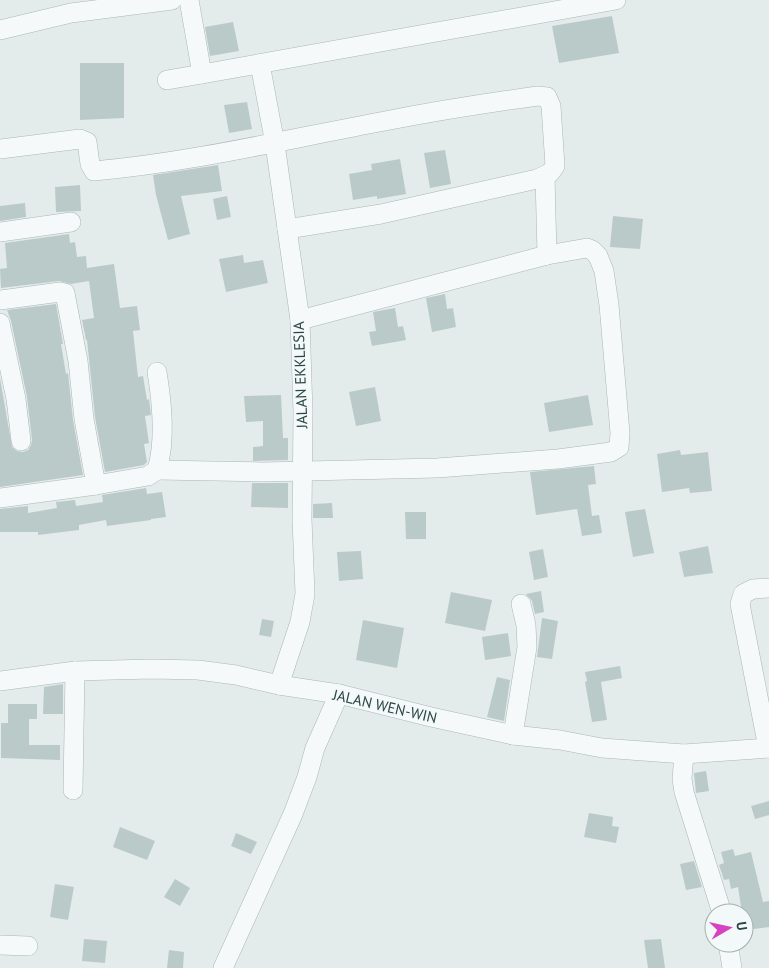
<svg xmlns="http://www.w3.org/2000/svg" width="769" height="968" font-family="'PT Sans',sans-serif">
	<rect width="100%" height="100%" fill="#e3eceb"/>
	<g fill="#bacac8">
		<polygon points="612,16 619,53 559,63 552,26"/>
		<polygon points="233,22 239,51 210,56 205,27"/>
		<polygon points="80,63 124,63 124,118 80,120"/>
		<polygon points="247,102 252,129 229,133 224,105"/>
		<polygon points="445,150 451,184 430,188 424,153"/>
		<polygon points="400,159 406,194 377,199 377,196 353,200 349,174 372,170 371,164"/>
		<polygon points="218,165 222,191 181,196 190,234 168,240 156,195 153,175"/>
		<polygon points="80,185 81,211 56,212 55,187"/>
		<polygon points="227,196 231,217 217,220 213,199"/>
		<polygon points="25,203 26,217 0,221 0,206"/>
		<polygon points="613,216 643,219 640,249 610,247"/>
		<polygon points="69,234 70,243 75,242 77,257 86,256 87,268 114,264 120,308 137,306 140,330 133,331 138,377 143,376 147,400 149,399 151,415 145,416 149,443 144,444 147,462 144,465 105,472 95,417 87,340 86,340 82,320 94,318 89,281 71,284 59,281 1,288 0,269 7,268 5,243"/>
		<polygon points="243,255 244,263 263,260 268,283 226,292 219,259"/>
		<polygon points="445,294 447,309 453,308 456,327 432,332 426,298"/>
		<polygon points="56,304 63,344 61,344 66,374 68,373 73,420 83,475 0,487 0,378 12,447 17,451 23,452 28,450 31,445 32,440 27,397 11,321 7,310"/>
		<polygon points="395,308 398,327 403,326 406,340 372,346 369,332 376,331 373,312"/>
		<polygon points="375,387 381,421 356,426 349,392"/>
		<polygon points="281,395 283,438 288,438 288,460 253,461 253,447 263,446 263,421 246,422 244,396"/>
		<polygon points="588,395 593,425 549,432 544,403"/>
		<polygon points="680,450 681,455 708,452 712,491 690,493 689,488 662,492 657,454"/>
		<polygon points="594,466 596,484 588,485 592,516 599,515 602,533 582,536 577,509 536,515 530,472"/>
		<polygon points="252,483 288,483 288,508 251,507"/>
		<polygon points="146,488 147,494 162,492 166,517 151,519 151,520 107,526 106,520 79,525 79,530 38,535 38,532 0,532 0,509 28,506 28,513 57,508 56,502 75,500 76,506 103,502 102,495"/>
		<polygon points="332,503 333,518 313,518 313,504"/>
		<polygon points="645,509 654,553 633,557 625,512"/>
		<polygon points="405,512 426,512 426,539 406,539"/>
		<polygon points="708,546 713,573 684,577 679,552"/>
		<polygon points="543,549 548,577 534,580 529,552"/>
		<polygon points="361,551 363,579 339,581 337,552"/>
		<polygon points="541,591 544,612 535,614 532,601 526,594"/>
		<polygon points="451,592 492,600 485,631 445,623"/>
		<polygon points="542,618 558,621 552,659 537,657"/>
		<polygon points="262,619 274,621 271,637 259,635"/>
		<polygon points="363,620 404,628 397,668 356,660"/>
		<polygon points="508,633 511,656 485,660 482,637"/>
		<polygon points="620,666 622,678 601,682 607,720 592,722 585,682 587,681 585,672"/>
		<polygon points="497,677 510,680 504,721 487,717"/>
		<polygon points="63,684 63,714 43,714 44,687"/>
		<polygon points="8,704 37,704 37,719 29,719 29,745 60,745 60,760 1,758 1,723 8,723"/>
		<polygon points="706,771 709,791 696,793 694,773"/>
		<polygon points="769,801 769,815 755,819 751,806"/>
		<polygon points="589,813 613,817 612,826 619,827 616,843 584,837"/>
		<polygon points="120,827 155,841 147,860 113,847"/>
		<polygon points="236,833 257,842 251,854 231,846"/>
		<polygon points="733,849 735,856 751,852 763,902 769,901 769,927 745,930 744,913 742,913 738,887 731,889 729,879 724,880 719,865 724,863 721,852"/>
		<polygon points="694,861 702,887 686,890 680,864"/>
		<polygon points="175,879 190,888 180,906 164,897"/>
		<polygon points="55,884 74,887 68,920 50,917"/>
		<polygon points="84,939 107,941 105,963 82,961"/>
		<polygon points="661,939 665,968 648,968 644,940"/>
		<polygon points="169,950 184,952 183,968 167,968"/>
	</g>
	<g fill="none" stroke-linecap="round" stroke-linejoin="round">
		<defs>
			<g id="minor">
				<polyline points="189,0 202,74 616,0"/>
				<polyline points="0,30 71,13 172,0"/>
				<polyline points="260,64 275,144 300,320 303,412 302,519 305,594 300,622 279,685"/>
				<polyline points="167,80 202,74"/>
				<path d="M0,149L80,139L87,142L90,164L94,171C193,162 288,139 385,121C436,111 487,103 538,96L547,97L551,106L555,166L550,173L537,179L381,214L287,229"/>
				<polyline points="545,176 547,255"/>
				<polyline points="0,232 71,222"/>
				<polyline points="0,300 60,292 65,293 78,361 84,419 96,485 0,498"/>
				<polyline points="0,323 16,399 21,441"/>
				<polyline points="157,470 263,472 437,468 558,459 611,452 619,447 620,433 609,305 604,271 598,256 592,250 587,248 547,255 300,320"/>
				<path d="M96,485L148,476L157,470C166,440 162,403 157,372"/>
				<polyline points="0,681 75,671 152,669 198,670 236,675 279,685 339,694 431,717 513,735 560,740 602,748 684,754 769,748"/>
				<polyline points="513,735 527,647 526,625 521,604"/>
				<polyline points="768,748 740,604 743,594 753,589 769,588"/>
				<polyline points="684,754 682,779 684,792 722,913"/>
				<polyline points="73,790 75,671"/>
				<polyline points="728,943 732,968"/>
				<polyline points="0,945 28,946"/>
				<polyline points="223,968 293,814 307,777 315,748 339,694"/>
			</g>
		</defs>
		<use href="#minor" stroke="#a8b7b5" stroke-width="20"/>
		<use href="#minor" stroke="#f6f9f9" stroke-width="19"/>
	</g>
	<g text-anchor="middle" dominant-baseline="central" stroke-width="4" stroke-linejoin="round" paint-order="stroke">
		<g font-size="15" fill="#2a4543" stroke="#f3f9f8">
			<text transform="translate(300 375) rotate(-92)">JALAN EKKLESIA</text>
			<text transform="translate(385 706) rotate(13)">JALAN WEN-WIN</text>
		</g>
	</g>
	<g transform="translate(729 928) rotate(81)"><circle r="24" fill="#f3f9f8" stroke="#a3b1b0"/>
	<path d="M0-4L9 19L0 12L-9 19Z" fill="#d543c0"/>
	<text y="-8" font-size="14" font-weight="bold" text-anchor="middle" fill="#2a4543">U</text>
	</g>
</svg>
